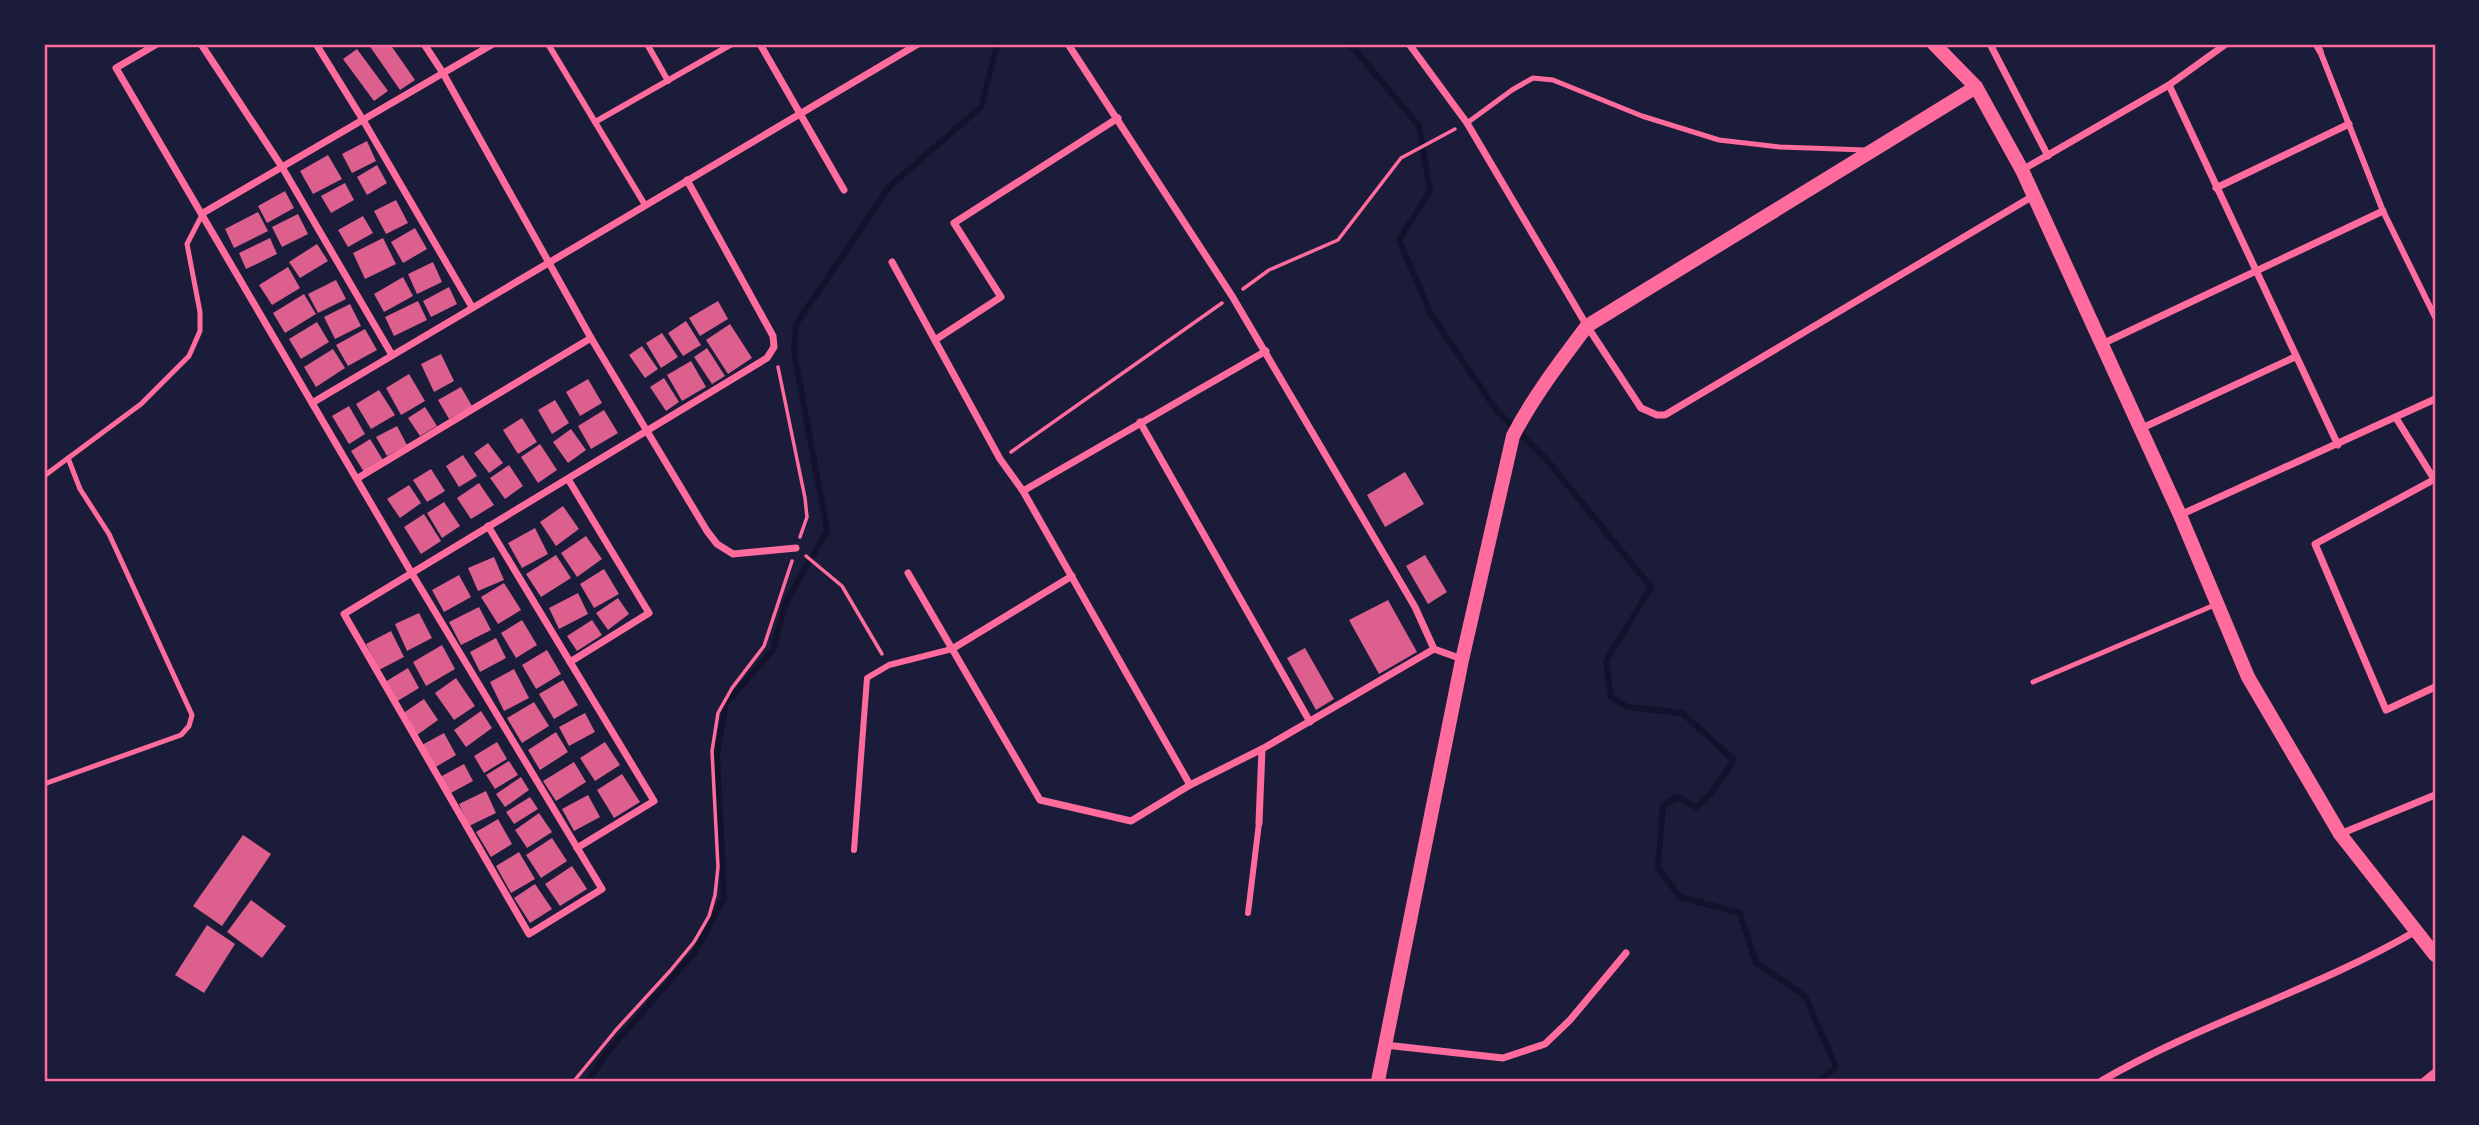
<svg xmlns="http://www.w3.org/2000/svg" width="2479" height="1125" font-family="'Fira Sans',sans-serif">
	<rect width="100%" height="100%" fill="#1b1b3a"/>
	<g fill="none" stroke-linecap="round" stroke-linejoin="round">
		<g stroke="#12122b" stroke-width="6">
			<polyline points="1350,44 1419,126 1430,191 1399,240 1431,314 1497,411 1547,460 1651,587 1606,661 1611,697 1627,707 1682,713 1734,760 1711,794 1696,807 1677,797 1663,806 1658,867 1680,897 1740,913 1756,963 1805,996 1836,1067 1819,1081"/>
			<polyline points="588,1081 606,1054 695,952 724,898 717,754 726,703 773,650 786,602 827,531 794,352 796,324 890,186 981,107 996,49 1002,44"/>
		</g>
	</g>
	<g fill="#dd5f8e">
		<polygon points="371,44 390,44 415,80 400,90 369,45"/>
		<polygon points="357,49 388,91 374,101 343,59"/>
		<polygon points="367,141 376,161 352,173 342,154"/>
		<polygon points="328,155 342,179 313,194 300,171"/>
		<polygon points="377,165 387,183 367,195 357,177"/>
		<polygon points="345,183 354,200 331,213 321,196"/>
		<polygon points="285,191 294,208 267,223 258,206"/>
		<polygon points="396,200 408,223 386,234 374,211"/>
		<polygon points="258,212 268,231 234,248 225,229"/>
		<polygon points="298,214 308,234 282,247 272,227"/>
		<polygon points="363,216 373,233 348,247 338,230"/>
		<polygon points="415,228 427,249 403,263 391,242"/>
		<polygon points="270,238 277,254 246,269 239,253"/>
		<polygon points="383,238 396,264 365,279 353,253"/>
		<polygon points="317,244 328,261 300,278 289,262"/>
		<polygon points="433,262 442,282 417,294 408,274"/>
		<polygon points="288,267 300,288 272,305 259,285"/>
		<polygon points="403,277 413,296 384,312 374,294"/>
		<polygon points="336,280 346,299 318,313 308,294"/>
		<polygon points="449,287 457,304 431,317 423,301"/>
		<polygon points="304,294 316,314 285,333 273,313"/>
		<polygon points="418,301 427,320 394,336 385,317"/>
		<polygon points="718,301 728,319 700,336 689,318"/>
		<polygon points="350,304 361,326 335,339 324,317"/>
		<polygon points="686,321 701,345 683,356 668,333"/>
		<polygon points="317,322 329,342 301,359 289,339"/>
		<polygon points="730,324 752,358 728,374 706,340"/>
		<polygon points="365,329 377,350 348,366 336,345"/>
		<polygon points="662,333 678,357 661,368 646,343"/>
		<polygon points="642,346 658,369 645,378 629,355"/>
		<polygon points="707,348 725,376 712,384 694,357"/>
		<polygon points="333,349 345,368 316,387 304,367"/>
		<polygon points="441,354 454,381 434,392 421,364"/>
		<polygon points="691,361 706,387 682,401 667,375"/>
		<polygon points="409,374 425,401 401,415 386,388"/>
		<polygon points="664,378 679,402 666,411 650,387"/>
		<polygon points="588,379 602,403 580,416 566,392"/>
		<polygon points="461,387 472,406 449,419 438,400"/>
		<polygon points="379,390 395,415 371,429 356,404"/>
		<polygon points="555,400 569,423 552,434 538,410"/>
		<polygon points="349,406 365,434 349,444 332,416"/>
		<polygon points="425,407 437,426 420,436 408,418"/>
		<polygon points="604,410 618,433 591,449 578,426"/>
		<polygon points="522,418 537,442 518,454 503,430"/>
		<polygon points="397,426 407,445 387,456 376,437"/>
		<polygon points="571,429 586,450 568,463 553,442"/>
		<polygon points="370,439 383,460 364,472 351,451"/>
		<polygon points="488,443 503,463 489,473 474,453"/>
		<polygon points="540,444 557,470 538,483 521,457"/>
		<polygon points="463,455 477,476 459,487 446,466"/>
		<polygon points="509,465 523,486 505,499 490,478"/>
		<polygon points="431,469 445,491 427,502 413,480"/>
		<polygon points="1405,472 1424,504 1385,527 1367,495"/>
		<polygon points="479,483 494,505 471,519 457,498"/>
		<polygon points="409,485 421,503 400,518 387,499"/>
		<polygon points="444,502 460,526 442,538 427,513"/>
		<polygon points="563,506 579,529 556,546 540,522"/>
		<polygon points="424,514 441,541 421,554 404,527"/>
		<polygon points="535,528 548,554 522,568 508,543"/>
		<polygon points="586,536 602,559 577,577 561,553"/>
		<polygon points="556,555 571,578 541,597 526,574"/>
		<polygon points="1425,555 1447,592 1428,604 1406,566"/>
		<polygon points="494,557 504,580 478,591 468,568"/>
		<polygon points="604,569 619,594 594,608 580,584"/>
		<polygon points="459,575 471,597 444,612 432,590"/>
		<polygon points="504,583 521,610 498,624 481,597"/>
		<polygon points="578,593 588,614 559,629 549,608"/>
		<polygon points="618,598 629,614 608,630 596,613"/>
		<polygon points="1388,600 1417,652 1379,674 1349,620"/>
		<polygon points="479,607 491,630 461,645 449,622"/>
		<polygon points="419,613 432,638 407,651 395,624"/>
		<polygon points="522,620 537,645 516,658 501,633"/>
		<polygon points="592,620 602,635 577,651 567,636"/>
		<polygon points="391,631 404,657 379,670 366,644"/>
		<polygon points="496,638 506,658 480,672 470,652"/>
		<polygon points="442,645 455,669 426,686 413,662"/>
		<polygon points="1305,648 1334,699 1316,710 1287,658"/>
		<polygon points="547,650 561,674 536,689 522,665"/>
		<polygon points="408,668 419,688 396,702 385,682"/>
		<polygon points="514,669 529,698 504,711 490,682"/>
		<polygon points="456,678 475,706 454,720 435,693"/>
		<polygon points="563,680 578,705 554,719 539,694"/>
		<polygon points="424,699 438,720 417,735 402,714"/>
		<polygon points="534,702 549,726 522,743 507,718"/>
		<polygon points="481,711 492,728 466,747 454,730"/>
		<polygon points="585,713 595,732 569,746 559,727"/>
		<polygon points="556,732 568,752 540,770 528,750"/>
		<polygon points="444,733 456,755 434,768 422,745"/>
		<polygon points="497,742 507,759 484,773 474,756"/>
		<polygon points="605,742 620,765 595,781 580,758"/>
		<polygon points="509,761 518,775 495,789 486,775"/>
		<polygon points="574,762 586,782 556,801 543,781"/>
		<polygon points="464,764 473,781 449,794 440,777"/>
		<polygon points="622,774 640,802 614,818 597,790"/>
		<polygon points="521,777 529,790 505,807 496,794"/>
		<polygon points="486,791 496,813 469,826 459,804"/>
		<polygon points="588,795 600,817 574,831 562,809"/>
		<polygon points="530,797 538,809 514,824 506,812"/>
		<polygon points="539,813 552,832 527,848 515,830"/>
		<polygon points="498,819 512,844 491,857 476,832"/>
		<polygon points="243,835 271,854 222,926 193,906"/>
		<polygon points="552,838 567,861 541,878 526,855"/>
		<polygon points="519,852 535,879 511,893 496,866"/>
		<polygon points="572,866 587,889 560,906 545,884"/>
		<polygon points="535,884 552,909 530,923 514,898"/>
		<polygon points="251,900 286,926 262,958 227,932"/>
		<polygon points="207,925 235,944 204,993 175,975"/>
	</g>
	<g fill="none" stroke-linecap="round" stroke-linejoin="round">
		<g stroke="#ff6b9d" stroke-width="3.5">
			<polyline points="1243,289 1269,270 1338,240 1401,158 1455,129"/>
			<polyline points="778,367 805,498 807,517 800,537"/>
			<polyline points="1011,452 1222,303"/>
			<polyline points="806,556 842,586 882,654"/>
			<polyline points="574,1081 616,1030 670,971 694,942 709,916 715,895 718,867 712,751 718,713 732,688 764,646 792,561"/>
		</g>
		<g stroke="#ff6b9d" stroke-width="5">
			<polyline points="1467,123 1512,90 1533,78 1553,80 1642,116 1719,140 1780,147 1866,150"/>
			<polyline points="44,476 141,404 189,356 200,331 200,312 187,244 203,213"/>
			<polyline points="2033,682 2217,604"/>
			<polyline points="44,784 181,735 189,726 192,715 109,534 80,489 68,458"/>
		</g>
		<g stroke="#ff6b9d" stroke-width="6">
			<polyline points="548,44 645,205"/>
			<polyline points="647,44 668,81"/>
			<polyline points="2320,51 2383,211 2435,317"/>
			<polyline points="595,122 732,44"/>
			<polyline points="854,850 867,678 889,665 952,649"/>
			<polyline points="1248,913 1259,823"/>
		</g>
		<g stroke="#ff6b9d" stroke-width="7">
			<polyline points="157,44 116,68 411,572 602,889 529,934 344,614 767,358 774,347 773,336 687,180"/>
			<polyline points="201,44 282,167 392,355"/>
			<polyline points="316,44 363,120 472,307"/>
			<polyline points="424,44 443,73 591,338 707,531 717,544 733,554 796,548"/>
			<polyline points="760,44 844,190"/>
			<polyline points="1068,44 1232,296 1415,607 1434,649 1462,659"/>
			<polyline points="1409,44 1467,123 1587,326 1641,408 1657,415 1665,415 2033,196"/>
			<polyline points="1990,44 2048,156"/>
			<polyline points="2316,44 2320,51"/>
			<polyline points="2169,85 2338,445"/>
			<polyline points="2022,170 2169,85 2226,44"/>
			<polyline points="2216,188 2349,124"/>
			<polyline points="203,213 493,44"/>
			<polyline points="892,262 1000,459 1023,491 1190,785"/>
			<polyline points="935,340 1001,297 954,223 1118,118"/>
			<polyline points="2102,344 2383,211"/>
			<polyline points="312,403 918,44"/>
			<polyline points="2396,418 2434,479"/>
			<polyline points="1140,422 1310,722"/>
			<polyline points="2140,429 2295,357"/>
			<polyline points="358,478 591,338"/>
			<polyline points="568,479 649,613 570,662"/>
			<polyline points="2435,479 2315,544 2386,710 2435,687"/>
			<polyline points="1023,491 1266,351"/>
			<polyline points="2180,515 2435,399"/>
			<polyline points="488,526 654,801 577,848"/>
			<polyline points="908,573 1040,800 1131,821 1190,785 1262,749 1434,649"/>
			<polyline points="952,649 1072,576"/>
			<polyline points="1259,823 1262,749"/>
			<polyline points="2340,834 2435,795"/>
			<polyline points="1385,1045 1503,1058 1545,1044 1570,1020 1626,953"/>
			<path d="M2101,1081C2203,1022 2315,990 2416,931"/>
			<polyline points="2424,1081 2435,1072"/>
		</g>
		<g stroke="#ff6b9d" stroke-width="14">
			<polyline points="1934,44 1976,87 2022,170 2180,515 2248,677 2340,834 2435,955"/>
			<path d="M1378,1081L1462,660L1513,436C1533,397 1560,362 1587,326L1976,87"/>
		</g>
	</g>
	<rect width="2479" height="1125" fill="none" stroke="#1b1b3a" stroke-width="91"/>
	<rect x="46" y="46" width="2388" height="1034" fill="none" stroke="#ff6b9d" stroke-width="2.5"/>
</svg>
